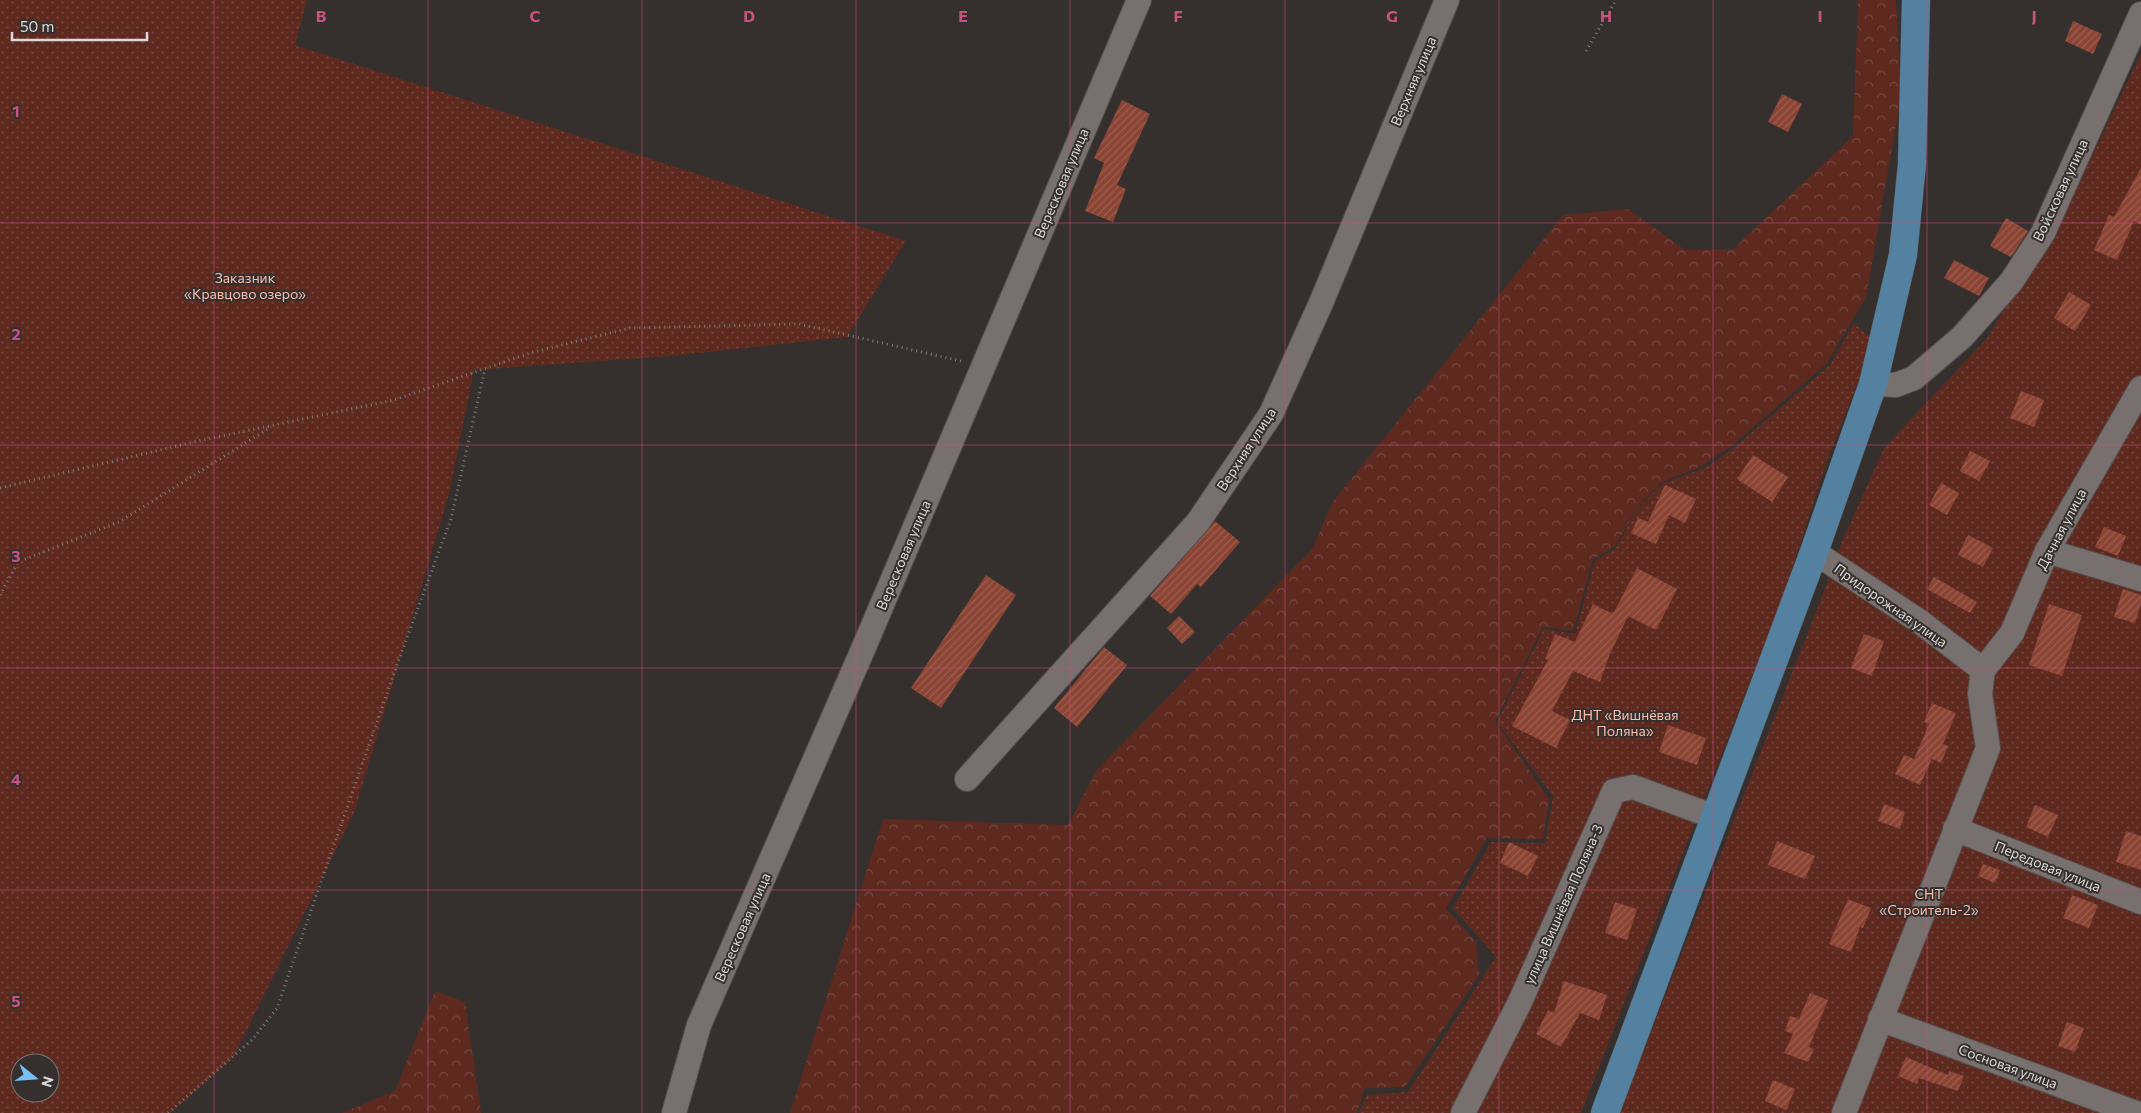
<svg xmlns="http://www.w3.org/2000/svg" width="2141" height="1113" font-family="Commissioner,sans-serif">
	<defs>
		<pattern id="forest-crowns" width="20" height="18" patternUnits="userSpaceOnUse" patternTransform="scale(1.25)"><rect width="20" height="18" fill="#5e2a1f"/><path d="M2 6a3 3 0 1 1 6 0M12 15a3 3 0 1 1 6 0" fill="none" stroke="#75483f"/></pattern>
		<pattern id="park-dots" width="8" height="8" patternUnits="userSpaceOnUse" patternTransform="scale(1.25)"><rect width="8" height="8" fill="#5e2a1f"/><path d="M2 2h.1M6 6h.1" fill="none" stroke="#75483f" stroke-width="1.8" stroke-linecap="round"/></pattern>
		<pattern id="building-hatch" width="6" height="6" patternUnits="userSpaceOnUse" patternTransform="scale(1.25)"><rect width="6" height="6" fill="#8b4434"/><path d="M-1 1l2-2M0 6l6-6M5 7l2-2" fill="none" stroke="#9b5e51"/></pattern>
	</defs>
	<rect width="100%" height="100%" fill="#35302e"/>
	<g fill="url(#forest-crowns)">
		<polygon points="1858,0 1896,0 1901,96 1866,297 1827,363 1734,444 1702,466 1660,483 1638,507 1614,547 1593,559 1573,631 1543,627 1495,721 1549,799 1543,839 1487,838 1446,909 1476,941 1479,975 1405,1087 1365,1088 1357,1113 790,1113 883,819 1068,825 1097,770 1313,548 1332,503 1563,215 1628,209 1685,250 1733,249 1853,136"/>
		<polygon points="435,991 465,1002 481,1113 342,1113 395,1091"/>
	</g>
	<g fill="url(#park-dots)" fill-rule="evenodd">
		<path d="M0,0H307L295,45L906,241L847,337L670,356L474,370L449,494L354,813L233,1058L170,1113H0ZM20,1063H50V1093H20Z"/>
		<polygon points="2141,54 2141,1113 1619,1113 1825,589 1836,555 1884,448 1987,338 2073,196"/>
		<polygon points="1854,323 1874,341 1827,461 1781,602 1581,1113 1359,1113 1367,1095 1408,1092 1496,957 1453,908 1491,842 1545,843 1553,796 1497,722 1544,629 1575,634 1595,561 1615,549 1638,508 1662,484 1707,467 1735,447 1830,365"/>
	</g>
	<g fill="url(#building-hatch)">
		<polygon points="2073,21 2102,34 2093,54 2065,41"/>
		<polygon points="1782,94 1802,104 1788,132 1768,122"/>
		<polygon points="1122,100 1150,114 1117,185 1126,189 1113,222 1085,211 1104,163 1094,158"/>
		<polygon points="2141,168 2141,225 2134,221 2117,260 2094,250 2109,215 2114,217"/>
		<polygon points="2006,218 2028,231 2011,257 1990,246"/>
		<polygon points="1954,260 1989,278 1979,296 1944,278"/>
		<polygon points="2069,292 2091,305 2075,331 2054,318"/>
		<polygon points="2021,391 2044,400 2034,427 2010,418"/>
		<polygon points="1970,451 1990,461 1979,481 1960,471"/>
		<polygon points="1753,455 1788,477 1772,502 1737,479"/>
		<polygon points="1941,483 1959,493 1947,515 1929,505"/>
		<polygon points="1665,485 1696,499 1685,523 1669,515 1656,544 1631,533 1638,518 1648,522"/>
		<polygon points="1215,521 1240,542 1201,587 1197,584 1171,614 1150,596"/>
		<polygon points="2104,527 2126,536 2118,556 2095,547"/>
		<polygon points="1968,535 1993,548 1983,567 1958,555"/>
		<polygon points="1637,568 1677,589 1656,630 1628,616 1609,656 1600,682 1573,671 1552,711 1570,720 1556,748 1512,726 1548,660 1545,659 1555,634 1575,642 1593,604 1613,614"/>
		<polygon points="986,575 1016,595 941,708 911,688"/>
		<polygon points="1934,577 1977,602 1970,613 1927,589"/>
		<polygon points="2123,589 2141,595 2141,604 2135,623 2114,617"/>
		<polygon points="2049,604 2082,615 2062,676 2029,665"/>
		<polygon points="1179,616 1195,632 1182,644 1167,628"/>
		<polygon points="1864,634 1884,641 1872,676 1851,668"/>
		<polygon points="1104,647 1127,665 1077,727 1054,708"/>
		<polygon points="1932,703 1956,713 1943,744 1948,746 1941,763 1932,759 1920,785 1895,774 1904,755 1914,759 1929,724 1924,722"/>
		<polygon points="1668,725 1706,738 1697,765 1659,752"/>
		<polygon points="1884,804 1905,812 1900,829 1878,821"/>
		<polygon points="2035,805 2058,815 2048,837 2026,827"/>
		<polygon points="2126,831 2141,836 2141,870 2116,862"/>
		<polygon points="1777,841 1815,856 1805,879 1768,865"/>
		<polygon points="1509,842 1538,856 1528,876 1500,863"/>
		<polygon points="1983,864 2000,870 1995,883 1978,876"/>
		<polygon points="2072,895 2098,905 2089,928 2063,918"/>
		<polygon points="1848,899 1871,908 1863,928 1860,927 1851,952 1829,944"/>
		<polygon points="1615,902 1637,909 1627,940 1605,933"/>
		<polygon points="1564,981 1607,995 1599,1020 1580,1013 1561,1047 1536,1034 1548,1010 1554,1013"/>
		<polygon points="1810,993 1828,1000 1809,1047 1814,1049 1808,1062 1784,1053 1793,1034 1785,1031 1790,1016 1799,1019"/>
		<polygon points="2067,1022 2084,1028 2075,1052 2058,1046"/>
		<polygon points="1906,1057 1948,1075 1949,1071 1964,1076 1958,1091 1919,1078 1917,1084 1898,1076"/>
		<polygon points="1773,1080 1795,1089 1786,1110 1765,1101"/>
	</g>
	<g fill="none" stroke-linecap="round" stroke-linejoin="round">
		<defs>
			<g id="minor">
				<polyline points="1873,384 1896,385 1914,378 1962,337 2011,282 2043,233 2141,14"/>
				<polyline points="2047,551 2141,579"/>
				<polyline points="1814,552 1919,621 1983,670 1980,694 1988,748 1844,1113"/>
				<polyline points="1983,670 2012,633 2047,551 2141,388"/>
				<polyline points="967,779 1198,522 1271,414 1321,303 1447,0"/>
				<polyline points="1955,829 2141,902"/>
				<polyline points="1880,1019 2136,1113"/>
				<polyline points="674,1113 699,1025 864,647 1139,0"/>
				<polyline points="1463,1113 1519,1004 1614,791 1633,787 1715,817"/>
			</g>
			<polyline id="major" points="1605,1113 1814,552 1873,384 1903,255 1912,164 1916,0"/>
		</defs>
		<use href="#minor" stroke="#534e4d" stroke-width="26"/>
		<use href="#major" stroke="#534e4d" stroke-width="29"/>
		<g stroke="#817d7b" stroke-width="3" stroke-dasharray="1 4" stroke-linecap="butt">
			<polyline points="1586,51 1616,0"/>
			<polyline points="0,488 198,441 394,400 530,353 630,328 799,324 965,362"/>
			<polyline points="0,595 18,562 119,522 271,427"/>
			<polyline points="168,1113 253,1039 277,1008 398,662 451,519 485,369"/>
		</g>
		<use href="#minor" stroke="#77706f" stroke-width="24"/>
		<use href="#major" stroke="#5581a0" stroke-width="28"/>
	</g>
	<path fill="none" stroke="#ca5280" stroke-width="1" stroke-opacity="0.55" d="M214,0V1113M428,0V1113M642,0V1113M856,0V1113M1070,0V1113M1285,0V1113M1499,0V1113M1713,0V1113M1927,0V1113M0,223H2141M0,445H2141M0,668H2141M0,890H2141"/>
	<g text-anchor="middle" dominant-baseline="central" stroke-width="4" stroke-linejoin="round" paint-order="stroke">
		<g font-size="14" fill="#ddd9d8" stroke="#35302e">
			<text transform="translate(1413 81) rotate(-67)">Верхняя улица</text>
			<text transform="translate(1061 183) rotate(-67)">Вересковая улица</text>
			<text transform="translate(2060 190) rotate(-65)">Войсковая улица</text>
			<text transform="translate(1246 449) rotate(-57)">Верхняя улица</text>
			<text transform="translate(2061 529) rotate(-62)">Дачная улица</text>
			<text transform="translate(903 555) rotate(-67)">Вересковая улица</text>
			<text transform="translate(1891 605) rotate(35)">Придорожная улица</text>
			<text transform="translate(2048 866) rotate(22)">Передовая улица</text>
			<text transform="translate(1563 904) rotate(-66)">улица Вишнёвая Поляна-3</text>
			<text transform="translate(742 927) rotate(-66)">Вересковая улица</text>
			<text transform="translate(2008 1066) rotate(20)">Сосновая улица</text>
		</g>
		<g font-size="14" fill="#fcbcac" stroke="#35302e">
			<text x="245" y="277">Заказник<tspan x="245" dy="16">«Кравцово озеро»</tspan></text>
			<text x="1625" y="714">ДНТ «Вишнёвая<tspan x="1625" dy="16">Поляна»</tspan></text>
			<text x="1929" y="893">СНТ<tspan x="1929" dy="16">«Строитель-2»</tspan></text>
		</g>
	</g>
	<g font-size="16" text-anchor="middle" font-weight="bold" fill="#ca5280" stroke="#35302e" stroke-width="4" stroke-linejoin="round" paint-order="stroke">
		<text x="321" y="22">B</text>
		<text x="535" y="22">C</text>
		<text x="749" y="22">D</text>
		<text x="963" y="22">E</text>
		<text x="1178" y="22">F</text>
		<text x="1392" y="22">G</text>
		<text x="1606" y="22">H</text>
		<text x="1820" y="22">I</text>
		<text x="2034" y="22">J</text>
		<text x="16" y="117">1</text>
		<text x="16" y="340">2</text>
		<text x="16" y="562">3</text>
		<text x="16" y="785">4</text>
		<text x="16" y="1007">5</text>
	</g>
	<g transform="translate(35 1078) rotate(107)"><circle r="24" fill="#35302e" stroke="#787472"/>
	<path d="M0-4L9 19L0 12L-9 19Z" fill="#75c0f6"/>
	<text y="-8" font-size="14" font-weight="bold" text-anchor="middle" fill="#ddd9d8">N</text>
	</g>
	<path d="M12 32v8h135v-8" fill="none" stroke="#ddd9d8" stroke-width="2.5"/>
	<text x="20" y="32" font-size="15" fill="#ddd9d8" stroke="#35302e" stroke-width="4" paint-order="stroke">50 m</text>
</svg>
